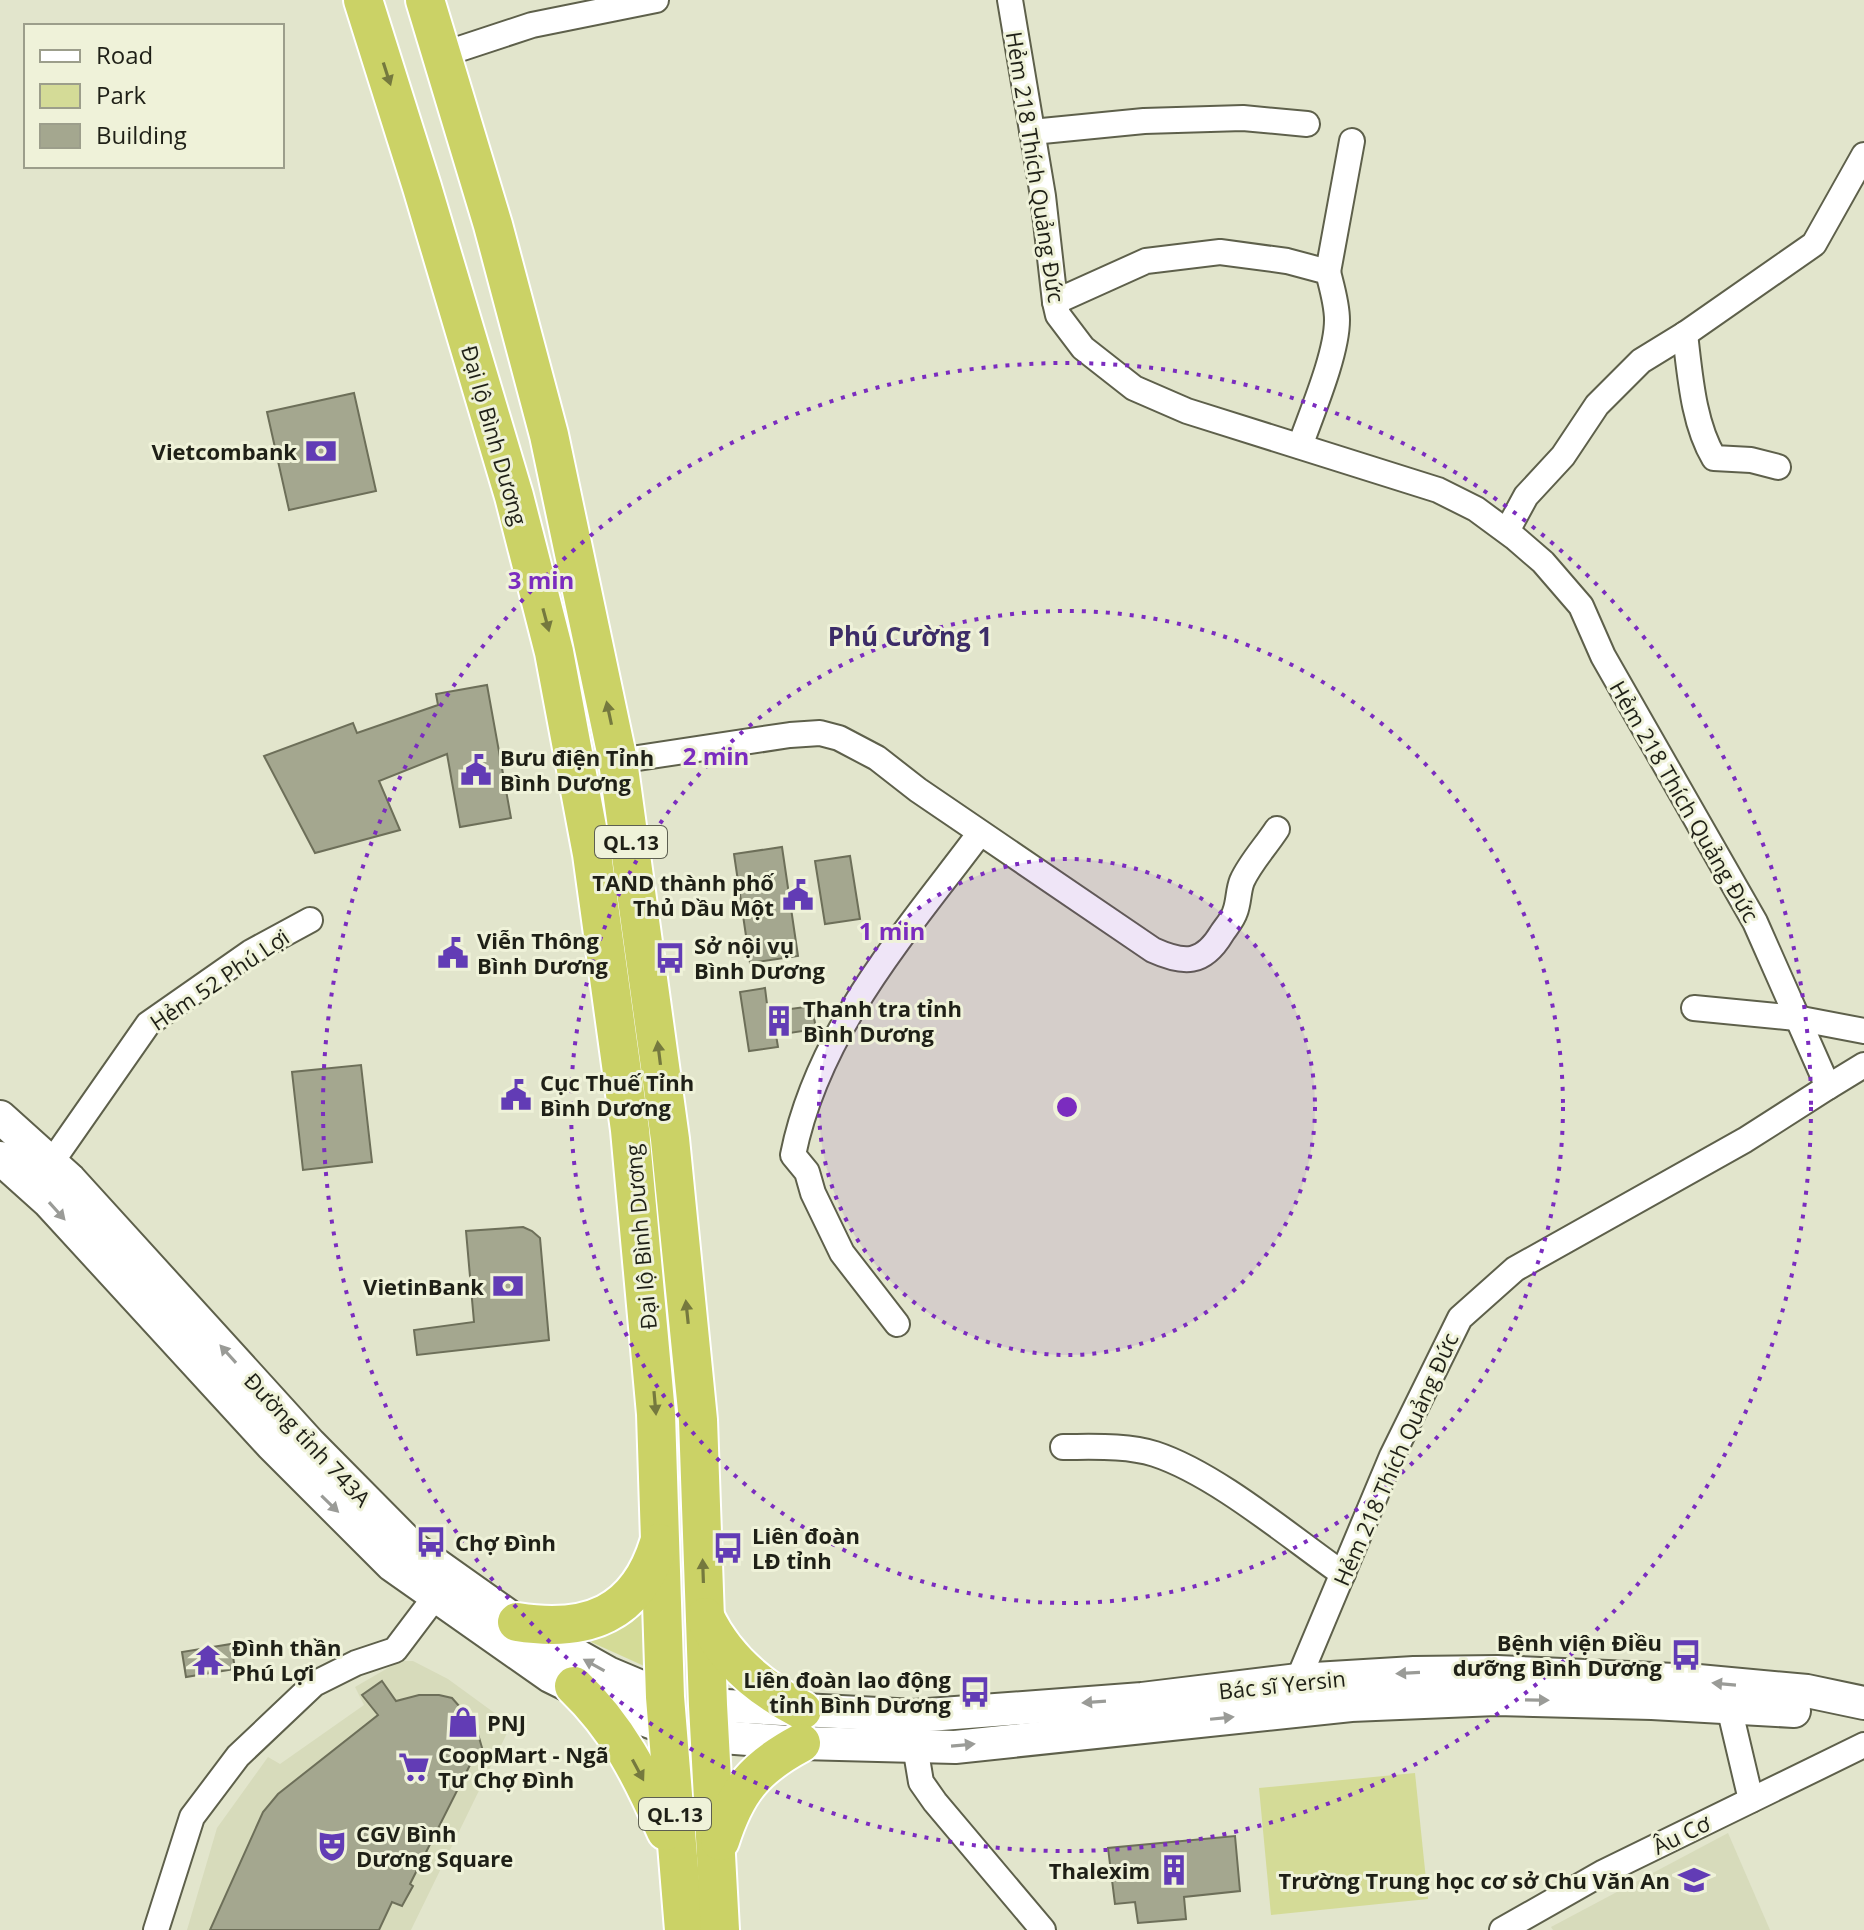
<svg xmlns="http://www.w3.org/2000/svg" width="1864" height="1930" font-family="'Open Sans',sans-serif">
	<rect width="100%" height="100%" fill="#e2e5cc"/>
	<g fill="#d7dbbb">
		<polygon points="400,1661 413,1661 448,1679 511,1725 411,1930 187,1930 217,1828 268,1757 280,1764 364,1705 355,1687"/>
		<polygon points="1728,1833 1770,1930 1553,1930 1551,1927"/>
	</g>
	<g fill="#d4db97">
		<polygon points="647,1606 653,1670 591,1642"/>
		<polygon points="1415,1773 1428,1899 1271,1915 1259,1788"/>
	</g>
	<g fill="#a4a78f" stroke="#6d6f59" stroke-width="2">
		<polygon points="354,393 376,491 289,510 267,412"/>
		<polygon points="487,685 511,818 460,827 447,754 379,781 400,830 315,853 264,756 353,723 357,733 438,705 436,694"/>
		<polygon points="782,847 798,956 750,963 734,854"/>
		<polygon points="850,856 860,919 825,924 815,861"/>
		<polygon points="765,988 768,1012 812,1006 816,1029 776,1035 778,1047 749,1051 740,992"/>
		<polygon points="361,1065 372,1162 303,1170 292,1072"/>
		<polygon points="523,1227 532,1231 540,1238 549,1340 417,1355 414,1330 474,1322 466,1231"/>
		<polygon points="231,1644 235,1669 186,1677 182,1652"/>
		<polygon points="382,1681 396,1701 419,1695 439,1695 452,1698 475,1724 483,1751 481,1760 472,1761 410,1884 413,1886 402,1906 392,1902 379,1930 210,1930 263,1812 278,1794 378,1715 362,1695"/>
		<polygon points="1235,1836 1240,1891 1184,1897 1186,1919 1138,1923 1135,1902 1115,1904 1108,1848"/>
	</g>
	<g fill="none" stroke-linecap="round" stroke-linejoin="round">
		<defs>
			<g id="minor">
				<polyline points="1010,0 1043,196 1055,302 1058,315 1083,348 1134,388 1187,411 1438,490 1476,509 1514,537 1543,562 1581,606 1603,656 1755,922 1828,1087 1745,1140 1515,1269 1460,1318 1392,1456 1298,1680"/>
				<polyline points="441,55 532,25 656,0"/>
				<polyline points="1032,132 1144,121 1243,118 1307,124"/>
				<polyline points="1328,272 1352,141"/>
				<path d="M1055,302L1146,261L1220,252L1287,261L1328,272C1332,288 1337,304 1337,320C1337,354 1312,412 1300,446"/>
				<path d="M1685,334C1690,374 1693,423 1714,458L1751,460L1778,467"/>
				<polyline points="1507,531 1526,496 1563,456 1597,405 1641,361 1685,334 1814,244 1864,155"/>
				<path d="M618,761L790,735L820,733L839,738L877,758L918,790L1153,950C1184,964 1203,965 1222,933C1226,927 1233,919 1235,912C1239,902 1238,891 1242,881C1250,863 1266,846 1277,829"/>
				<polyline points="1694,1008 1796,1018 1864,1031"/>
				<polyline points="1828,1087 1864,1065"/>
				<polyline points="51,1163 148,1024 251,952 310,920"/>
				<path d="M897,1324L842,1253L813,1193L807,1172L793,1155C818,1030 906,932 980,833"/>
				<path d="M1063,1447C1092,1447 1127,1445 1155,1454C1216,1474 1290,1537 1343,1574"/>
				<polyline points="1729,1707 1751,1800"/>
				<polyline points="915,1746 921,1782 935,1802 1043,1930"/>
				<polyline points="156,1930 192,1817 238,1756 314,1684 356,1663 395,1650 435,1597"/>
				<polyline points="1502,1930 1604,1872 1864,1745"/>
			</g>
			<g id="secondary">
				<polyline points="0,1117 70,1180 310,1444 414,1549 517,1622 608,1673 665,1697"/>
				<polyline points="0,1158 48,1201 272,1445 392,1565 550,1676 621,1711 667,1728"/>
				<polyline points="708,1705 915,1716 1142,1699 1298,1680 1414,1673 1497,1672 1698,1681 1807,1691 1864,1703"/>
				<polyline points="709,1736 801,1743 955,1747 1351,1705 1496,1699 1652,1703 1794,1711"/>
			</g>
			<g id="trunk">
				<polyline points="363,0 422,187 514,496 554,652 592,854 630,1130 656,1414 665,1697 684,1930"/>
				<polyline points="425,0 493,225 549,435 618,761 670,1139 698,1420 708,1705 720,1930"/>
				<path d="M705,1617C725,1659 761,1689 802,1710"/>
				<path d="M517,1622C587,1633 637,1615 659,1543"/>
				<path d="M574,1686C618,1728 642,1776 666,1831"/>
				<path d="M720,1841C736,1791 754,1768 801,1743"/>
			</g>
		</defs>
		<use href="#minor" stroke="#5e604b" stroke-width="28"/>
		<use href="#secondary" stroke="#5e604b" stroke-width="36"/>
		<use href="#trunk" stroke="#fff" stroke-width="42"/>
		<use href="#minor" stroke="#fff" stroke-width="24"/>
		<use href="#secondary" stroke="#fff" stroke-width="32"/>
		<use href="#trunk" stroke="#cbd266" stroke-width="38"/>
	</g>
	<defs><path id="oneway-solid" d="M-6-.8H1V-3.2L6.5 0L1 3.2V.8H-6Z" transform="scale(2)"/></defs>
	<g fill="#75793e">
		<use href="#oneway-solid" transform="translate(387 74) rotate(72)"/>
		<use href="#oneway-solid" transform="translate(546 620) rotate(75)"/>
		<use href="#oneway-solid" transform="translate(609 713) rotate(-102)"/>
		<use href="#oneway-solid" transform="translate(659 1053) rotate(-97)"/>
		<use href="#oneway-solid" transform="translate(687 1312) rotate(-96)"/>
		<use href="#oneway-solid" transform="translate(655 1403) rotate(85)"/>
		<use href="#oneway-solid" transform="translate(703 1571) rotate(-92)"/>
		<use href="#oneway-solid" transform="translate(638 1770) rotate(62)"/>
	</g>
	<g fill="#9a9b97">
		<use href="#oneway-solid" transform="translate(57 1211) rotate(48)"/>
		<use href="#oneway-solid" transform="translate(228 1354) rotate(-132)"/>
		<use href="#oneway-solid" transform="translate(330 1504) rotate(44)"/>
		<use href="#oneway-solid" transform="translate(594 1665) rotate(-151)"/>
		<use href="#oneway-solid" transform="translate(1408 1673) rotate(177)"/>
		<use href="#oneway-solid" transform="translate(1724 1684) rotate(-175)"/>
		<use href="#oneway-solid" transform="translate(1537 1700) rotate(1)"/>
		<use href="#oneway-solid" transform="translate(1094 1702) rotate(176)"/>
		<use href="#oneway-solid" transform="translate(1222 1718) rotate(-6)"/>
		<use href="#oneway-solid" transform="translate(963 1745) rotate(-5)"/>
	</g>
	<circle cx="1067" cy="1107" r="248" fill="#7b2cbf" fill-opacity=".12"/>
	<g fill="none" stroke="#7b2cbf" stroke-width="4" stroke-dasharray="4 8">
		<circle cx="1067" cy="1107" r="248"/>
		<circle cx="1067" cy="1107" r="496"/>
		<circle cx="1067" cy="1107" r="744"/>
	</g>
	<defs>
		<symbol id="bank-bare" viewBox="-9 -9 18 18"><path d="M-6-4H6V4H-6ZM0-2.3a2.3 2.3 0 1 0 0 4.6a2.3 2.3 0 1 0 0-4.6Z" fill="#623cb5" stroke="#eff2d9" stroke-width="2.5" paint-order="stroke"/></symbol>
		<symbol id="civic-bare" viewBox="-9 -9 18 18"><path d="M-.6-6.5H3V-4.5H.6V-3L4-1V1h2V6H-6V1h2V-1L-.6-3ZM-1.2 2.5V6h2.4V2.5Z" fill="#623cb5" stroke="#eff2d9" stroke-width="2.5" paint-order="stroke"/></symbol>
		<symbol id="bus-bare" viewBox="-9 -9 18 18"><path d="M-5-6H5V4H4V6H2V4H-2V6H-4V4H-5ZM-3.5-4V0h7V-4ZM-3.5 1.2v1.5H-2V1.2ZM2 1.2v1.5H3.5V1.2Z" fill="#623cb5" stroke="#eff2d9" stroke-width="2.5" paint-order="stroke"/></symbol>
		<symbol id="building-bare" viewBox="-9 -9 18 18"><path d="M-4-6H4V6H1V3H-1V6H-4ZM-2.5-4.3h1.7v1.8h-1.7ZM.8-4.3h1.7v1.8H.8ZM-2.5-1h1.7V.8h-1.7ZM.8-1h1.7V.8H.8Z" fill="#623cb5" stroke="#eff2d9" stroke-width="2.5" paint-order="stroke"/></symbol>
		<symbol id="temple-bare" viewBox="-9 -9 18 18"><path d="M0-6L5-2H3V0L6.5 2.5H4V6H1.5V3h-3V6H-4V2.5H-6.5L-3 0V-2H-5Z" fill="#623cb5" stroke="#eff2d9" stroke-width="2.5" paint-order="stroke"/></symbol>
		<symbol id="shop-bare" viewBox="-9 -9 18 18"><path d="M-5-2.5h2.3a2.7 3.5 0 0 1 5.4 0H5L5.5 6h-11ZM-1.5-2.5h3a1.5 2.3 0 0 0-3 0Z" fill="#623cb5" stroke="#eff2d9" stroke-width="2.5" paint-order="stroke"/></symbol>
		<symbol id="supermarket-bare" viewBox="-9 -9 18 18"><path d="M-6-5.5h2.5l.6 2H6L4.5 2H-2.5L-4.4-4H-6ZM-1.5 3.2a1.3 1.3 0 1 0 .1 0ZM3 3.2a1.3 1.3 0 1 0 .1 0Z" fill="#623cb5" stroke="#eff2d9" stroke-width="2.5" paint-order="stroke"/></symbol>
		<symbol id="theatre-bare" viewBox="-9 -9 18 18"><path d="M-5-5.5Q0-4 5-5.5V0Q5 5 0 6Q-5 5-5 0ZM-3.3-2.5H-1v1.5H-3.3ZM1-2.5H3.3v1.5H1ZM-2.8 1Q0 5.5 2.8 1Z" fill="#623cb5" stroke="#eff2d9" stroke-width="2.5" paint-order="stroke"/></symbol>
		<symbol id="school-bare" viewBox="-9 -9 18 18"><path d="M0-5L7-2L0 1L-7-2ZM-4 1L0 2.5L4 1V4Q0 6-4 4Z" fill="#623cb5" stroke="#eff2d9" stroke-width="2.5" paint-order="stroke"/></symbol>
	</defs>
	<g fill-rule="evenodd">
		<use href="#bank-bare" x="299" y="429" width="44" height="44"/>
		<use href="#civic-bare" x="454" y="748" width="44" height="44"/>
		<use href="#civic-bare" x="776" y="873" width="44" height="44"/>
		<use href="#civic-bare" x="431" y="931" width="44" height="44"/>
		<use href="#bus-bare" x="648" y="936" width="44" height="44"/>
		<use href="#building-bare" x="757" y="999" width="44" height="44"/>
		<use href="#civic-bare" x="494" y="1073" width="44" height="44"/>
		<use href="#bank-bare" x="486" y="1264" width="44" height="44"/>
		<use href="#bus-bare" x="409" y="1520" width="44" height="44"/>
		<use href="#bus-bare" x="706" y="1526" width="44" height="44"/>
		<use href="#bus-bare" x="1664" y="1633" width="44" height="44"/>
		<use href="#temple-bare" x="186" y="1638" width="44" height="44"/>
		<use href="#bus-bare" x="953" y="1670" width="44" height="44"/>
		<use href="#shop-bare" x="441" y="1700" width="44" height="44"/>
		<use href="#supermarket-bare" x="392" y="1745" width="44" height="44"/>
		<use href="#theatre-bare" x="310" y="1824" width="44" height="44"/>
		<use href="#building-bare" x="1152" y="1848" width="44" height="44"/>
		<use href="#school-bare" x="1672" y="1858" width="44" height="44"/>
	</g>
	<g text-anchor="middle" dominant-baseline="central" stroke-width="6" stroke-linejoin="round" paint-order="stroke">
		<g fill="#eff2d9" stroke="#5d5f51" stroke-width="2">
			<rect x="595" y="826" width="72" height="32" rx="6"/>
			<rect x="639" y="1798" width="72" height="32" rx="6"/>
		</g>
		<g font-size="20" font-weight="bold" fill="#1f2017">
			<text x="631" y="842">QL.13</text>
			<text x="675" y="1814">QL.13</text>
		</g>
		<g font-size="22" fill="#1f2017" stroke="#eff2d9">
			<text transform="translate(1036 167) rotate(81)">Hẻm 218 Thích Quảng Đức</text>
			<text transform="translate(495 435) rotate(74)">Đại lộ Bình Dương</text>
			<text transform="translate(1685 801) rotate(60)">Hẻm 218 Thích Quảng Đức</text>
			<text transform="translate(219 979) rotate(-34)">Hẻm 52 Phú Lợi</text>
			<text transform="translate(640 1237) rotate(-95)">Đại lộ Bình Dương</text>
			<text transform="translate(308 1439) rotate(47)">Đường tỉnh 743A</text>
			<text transform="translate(1395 1459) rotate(-66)">Hẻm 218 Thích Quảng Đức</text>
			<text transform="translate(1282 1684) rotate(-6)">Bác sĩ Yersin</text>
			<text transform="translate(1681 1834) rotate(-26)">Âu Cơ</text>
		</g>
		<g font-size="22" font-weight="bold" fill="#1f2017" stroke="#eff2d9" text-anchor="start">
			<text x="297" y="451" text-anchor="end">Vietcombank</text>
			<text x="500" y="757">Bưu điện Tỉnh<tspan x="500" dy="25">Bình Dương</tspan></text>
			<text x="774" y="882" text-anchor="end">TAND thành phố<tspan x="774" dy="25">Thủ Dầu Một</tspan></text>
			<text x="477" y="940">Viễn Thông<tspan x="477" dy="25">Bình Dương</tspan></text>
			<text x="694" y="945">Sở nội vụ<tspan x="694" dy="25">Bình Dương</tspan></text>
			<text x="803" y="1008">Thanh tra tỉnh<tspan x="803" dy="25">Bình Dương</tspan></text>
			<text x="540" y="1082">Cục Thuế Tỉnh<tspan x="540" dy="25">Bình Dương</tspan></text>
			<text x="484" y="1286" text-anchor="end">VietinBank</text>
			<text x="752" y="1535">Liên đoàn<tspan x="752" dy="25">LĐ tỉnh</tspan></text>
			<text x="455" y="1542">Chợ Đình</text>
			<text x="1662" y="1642" text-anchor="end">Bệnh viện Điều<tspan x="1662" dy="25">dưỡng Bình Dương</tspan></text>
			<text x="232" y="1647">Đình thần<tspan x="232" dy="25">Phú Lợi</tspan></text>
			<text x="951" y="1679" text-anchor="end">Liên đoàn lao động<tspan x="951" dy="25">tỉnh Bình Dương</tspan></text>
			<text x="487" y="1722">PNJ</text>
			<text x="438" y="1754">CoopMart - Ngã<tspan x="438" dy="25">Tư Chợ Đình</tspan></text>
			<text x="356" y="1833">CGV Bình<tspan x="356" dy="25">Dương Square</tspan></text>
			<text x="1150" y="1870" text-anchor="end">Thalexim</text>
			<text x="1670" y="1880" text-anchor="end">Trường Trung học cơ sở Chu Văn An</text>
		</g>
		<g font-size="26" font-weight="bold" fill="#3c2c68" stroke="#eff2d9">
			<text x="910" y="636">Phú Cường 1</text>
		</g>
	</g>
	<circle cx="1067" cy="1107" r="12" fill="#7b2cbf" stroke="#eff2d9" stroke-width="4"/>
	<g font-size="24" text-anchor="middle" font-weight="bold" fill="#7b2cbf" stroke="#eff2d9" stroke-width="6" stroke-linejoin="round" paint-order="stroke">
		<text x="541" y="589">3 min</text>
		<text x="716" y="765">2 min</text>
		<text x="892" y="940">1 min</text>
	</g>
	<rect x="24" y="24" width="260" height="144" fill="#eff2d9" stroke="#9c9e8b" stroke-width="2"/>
	<rect x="40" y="50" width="40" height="12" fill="#ffffff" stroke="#9c9e8b" stroke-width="2"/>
	<text x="96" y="64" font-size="24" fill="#1f2017">Road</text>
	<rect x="40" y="84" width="40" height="24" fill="#d4db97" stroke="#9c9e8b" stroke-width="2"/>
	<text x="96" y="104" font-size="24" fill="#1f2017">Park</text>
	<rect x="40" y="124" width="40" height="24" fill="#a4a78f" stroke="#9c9e8b" stroke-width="2"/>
	<text x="96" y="144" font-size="24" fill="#1f2017">Building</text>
</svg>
